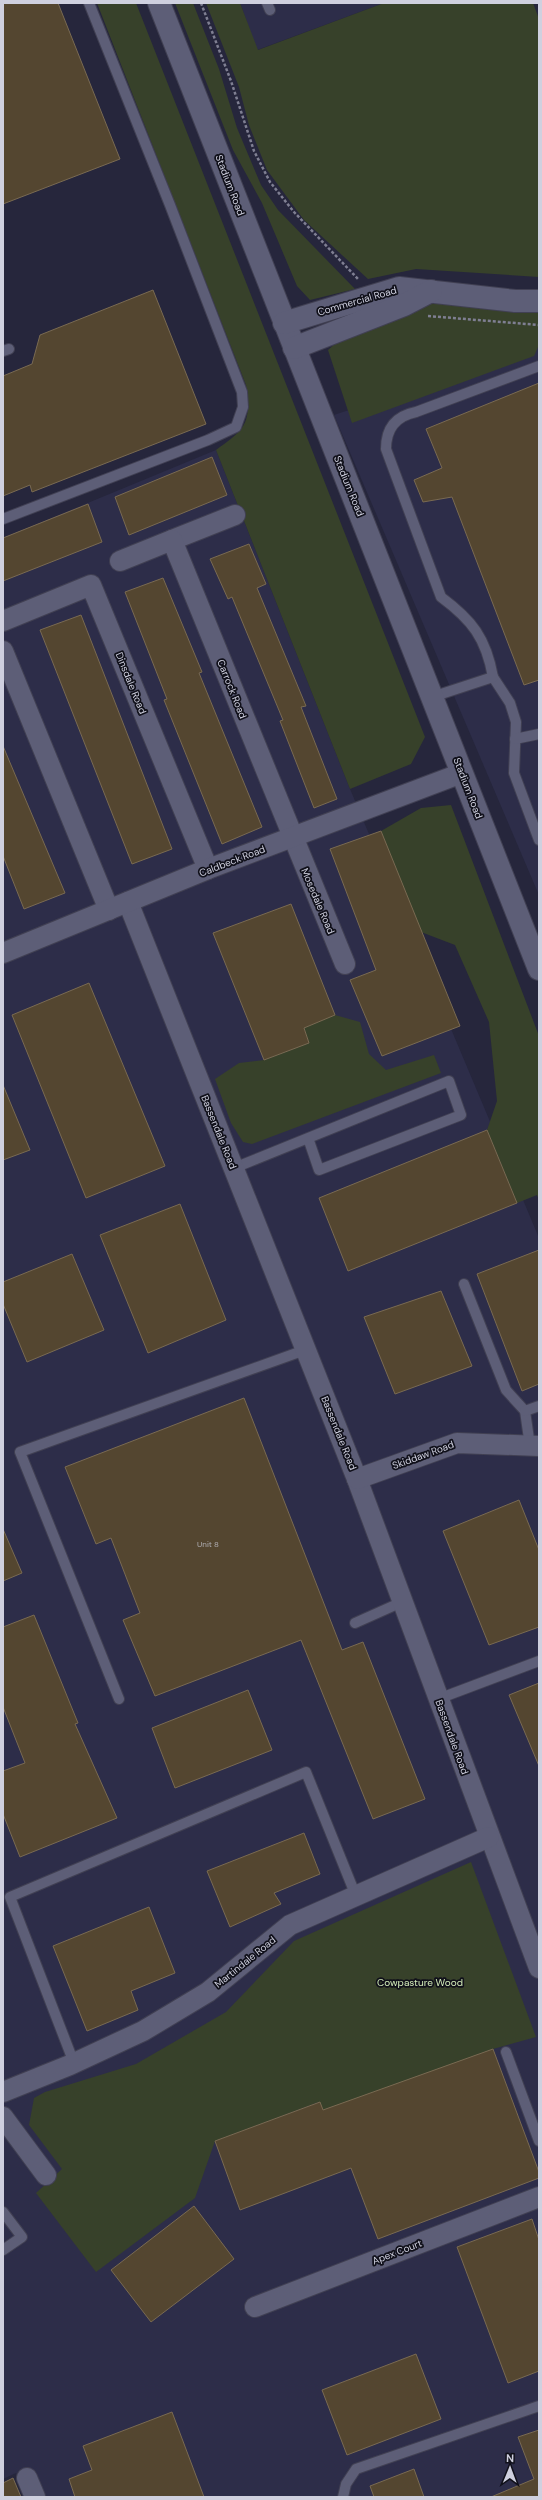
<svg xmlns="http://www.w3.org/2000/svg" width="542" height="2500" font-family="'DM Sans',sans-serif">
	<rect width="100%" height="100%" fill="#26263c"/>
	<g fill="#2d2d49">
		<polygon points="240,3 384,3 257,50"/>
		<polygon points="539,347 539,895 334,415"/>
		<polygon points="216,450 350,789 539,1238 539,2497 27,2497 16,2473 3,2479 3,538"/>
	</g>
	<g fill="#37412a">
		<path d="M97,3H136L425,737L411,764L350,789L216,450C247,428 251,423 246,385Z"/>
		<polygon points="175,3 193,3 219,69 237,128 261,185 278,210 355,289 310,300 297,286 262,203 233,150"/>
		<polygon points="206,3 240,3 258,50 384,3 533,3 539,19 539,277 416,269 368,279 304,220 267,170 249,125 239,87"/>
		<polygon points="434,300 539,312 539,345 534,356 352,423 328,350 348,332"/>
		<polygon points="451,805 539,1036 539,1200 537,1195 517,1203 487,1130 497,1101 489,1022 455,945 421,932 381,831 421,808"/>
		<polygon points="335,1015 360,1022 369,1054 386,1070 434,1055 441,1073 252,1144 243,1142 231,1123 215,1079 239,1063 264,1060 309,1043 304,1028"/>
		<polygon points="471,1862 536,2037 493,2049 324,2114 319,2102 215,2141 195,2198 96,2272 36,2193 62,2169 29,2125 34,2098 45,2092 136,2064 226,2012 294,1941"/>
	</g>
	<g fill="#544630" stroke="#796a52">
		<polygon points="3,3 58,3 120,159 3,204"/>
		<polygon points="153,290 206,424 32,492 30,485 3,496 3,376 32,364 40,335"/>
		<polygon points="539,383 539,680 524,685 452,497 423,502 414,480 442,468 426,429"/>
		<polygon points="212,457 227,495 129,535 115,497"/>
		<polygon points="88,504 102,542 3,581 3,538"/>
		<polygon points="249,544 266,584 257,588 306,706 301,707 337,799 314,808 280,721 283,720 232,597 228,599 210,559"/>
		<polygon points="163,578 202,672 199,673 262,827 222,844 164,700 167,699 125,592"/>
		<polygon points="81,615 172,849 132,864 40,630"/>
		<polygon points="3,746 65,893 24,909 3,856"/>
		<polygon points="381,831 460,1026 382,1056 350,980 376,970 330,849"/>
		<polygon points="291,904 335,1015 304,1028 309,1043 264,1060 213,933"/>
		<polygon points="89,983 165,1166 86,1198 12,1015"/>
		<polygon points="3,1085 30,1150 3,1160"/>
		<polygon points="487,1130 517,1203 348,1271 319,1198"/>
		<polygon points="180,1204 226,1320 148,1353 100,1235"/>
		<polygon points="539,1250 539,1384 522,1391 477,1274"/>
		<polygon points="72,1254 104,1330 27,1362 3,1304 3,1282"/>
		<polygon points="441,1291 472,1366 395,1394 364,1317"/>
		<polygon points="244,1398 342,1650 363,1642 425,1799 373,1819 301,1640 155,1696 123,1620 140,1613 111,1538 96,1544 65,1467"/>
		<polygon points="519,1500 539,1550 539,1627 489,1645 443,1531"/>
		<polygon points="3,1529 22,1573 3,1581"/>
		<polygon points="34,1615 78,1723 75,1724 117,1818 20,1857 3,1814 3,1771 25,1763 3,1707 3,1627"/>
		<polygon points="539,1683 539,1766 509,1695"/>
		<polygon points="248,1690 272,1750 175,1788 152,1728"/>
		<polygon points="304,1833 320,1874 274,1893 281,1904 230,1927 207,1871"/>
		<polygon points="149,1907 175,1973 131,1991 138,2010 87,2031 53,1946"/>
		<polygon points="493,2049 539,2172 539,2178 378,2239 351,2168 240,2210 215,2141 320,2102 323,2110"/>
		<polygon points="194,2206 234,2259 151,2322 111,2270"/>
		<polygon points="532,2219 539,2240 539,2371 508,2383 457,2247"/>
		<polygon points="416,2354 441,2419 347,2455 322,2390"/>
		<polygon points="172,2412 204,2497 75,2497 69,2479 92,2470 83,2446"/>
		<polygon points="539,2430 539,2497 491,2497 534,2479 518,2437"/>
		<polygon points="414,2469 424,2497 374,2497 370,2486"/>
		<polygon points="13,2478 21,2497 3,2497 3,2483"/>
	</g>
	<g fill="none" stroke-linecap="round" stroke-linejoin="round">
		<defs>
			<g id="lane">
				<polyline points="267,3 270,10"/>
				<polyline points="3,351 9,349"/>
				<polyline points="3,519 208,440 236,427 243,407 242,392 170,205 89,3"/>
				<polyline points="493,677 510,703 516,722 514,773 539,840"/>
				<path d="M432,697L493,677C486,638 472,620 441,597L386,449C386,428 396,416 416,412L539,366"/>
				<polyline points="515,739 539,734"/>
				<polyline points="234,1168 449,1081 461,1115 319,1170 308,1138"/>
				<polyline points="464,1284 506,1390 525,1411 530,1446"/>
				<polyline points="525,1411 539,1406"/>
				<polyline points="355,1623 402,1602"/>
				<polyline points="119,1699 20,1452 305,1350"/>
				<polyline points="438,1699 539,1661"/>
				<polyline points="506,2052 539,2141"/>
				<polyline points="74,2063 10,1897 306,1772 356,1896"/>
				<polyline points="3,2212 22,2237 3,2250"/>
				<polyline points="343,2497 346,2484 356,2469 539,2406"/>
			</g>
			<g id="street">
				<polyline points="172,540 235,515"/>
				<polyline points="120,561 172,540 345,964"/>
				<polyline points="3,621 91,585 208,869"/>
				<polyline points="3,651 109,910"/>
				<polyline points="128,902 357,1479 539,1968"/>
				<polyline points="3,953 208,869 462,773"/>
				<polyline points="357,1479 457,1443 539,1446"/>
				<polyline points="3,2092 70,2065 143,2031 208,1992 290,1925 489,1837"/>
				<polyline points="3,2117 46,2175"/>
				<polyline points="255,2307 539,2197"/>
				<polyline points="27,2478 35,2497"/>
			</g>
			<g id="secondary">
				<polyline points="159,3 539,969"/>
				<polyline points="284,323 399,288 515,301 539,301"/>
				<polyline points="294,348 404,305 431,291"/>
			</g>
		</defs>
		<use href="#lane" stroke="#414053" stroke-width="12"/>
		<use href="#street" stroke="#414053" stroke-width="22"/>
		<use href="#secondary" stroke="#414053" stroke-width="24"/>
		<g stroke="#7f7f92" stroke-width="2.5" stroke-dasharray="3 2" stroke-linecap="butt">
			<polyline points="201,3 231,81 254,151 270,182 294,212 358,279"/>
			<polyline points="428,316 539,325"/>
		</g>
		<use href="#lane" stroke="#5d5e77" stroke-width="10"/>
		<use href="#street" stroke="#5d5e77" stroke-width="20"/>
		<use href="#secondary" stroke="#5d5e77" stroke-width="22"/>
	</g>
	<g text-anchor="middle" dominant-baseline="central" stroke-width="3.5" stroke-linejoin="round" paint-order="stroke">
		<g font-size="8" fill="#b0aeb3">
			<text x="208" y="1544">Unit 8</text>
		</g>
		<g font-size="10" fill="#cfd0df" stroke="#10101a">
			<text transform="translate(230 185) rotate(69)">Stadium Road</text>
			<text transform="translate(357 301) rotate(-16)">Commercial Road</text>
			<text transform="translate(349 486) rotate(68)">Stadium Road</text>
			<text transform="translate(131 683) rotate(68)">Dinsdale Road</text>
			<text transform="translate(232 689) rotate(68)">Carrock Road</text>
			<text transform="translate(468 788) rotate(69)">Stadium Road</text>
			<text transform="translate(232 861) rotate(-21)">Caldbeck Road</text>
			<text transform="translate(318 901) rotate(67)">Mosedale Road</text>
			<text transform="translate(219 1132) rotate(68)">Bassendale Road</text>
			<text transform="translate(339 1433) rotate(68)">Bassendale Road</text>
			<text transform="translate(423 1455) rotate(-20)">Skiddaw Road</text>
			<text transform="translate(452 1737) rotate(70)">Bassendale Road</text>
			<text transform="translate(245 1962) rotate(-39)">Martindale Road</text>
			<text transform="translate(397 2252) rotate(-21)">Apex Court</text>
		</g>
		<g font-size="10" fill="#d5eeba" stroke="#10101a">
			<text x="420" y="1982">Cowpasture Wood</text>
		</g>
	</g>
	<rect width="542" height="2500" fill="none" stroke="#cfd0df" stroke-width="8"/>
	<g transform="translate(510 2468) rotate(1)" stroke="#10101a" stroke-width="3" paint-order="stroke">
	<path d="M0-3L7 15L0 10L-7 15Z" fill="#cfd0df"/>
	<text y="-6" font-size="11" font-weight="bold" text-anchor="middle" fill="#cfd0df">N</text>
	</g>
</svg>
